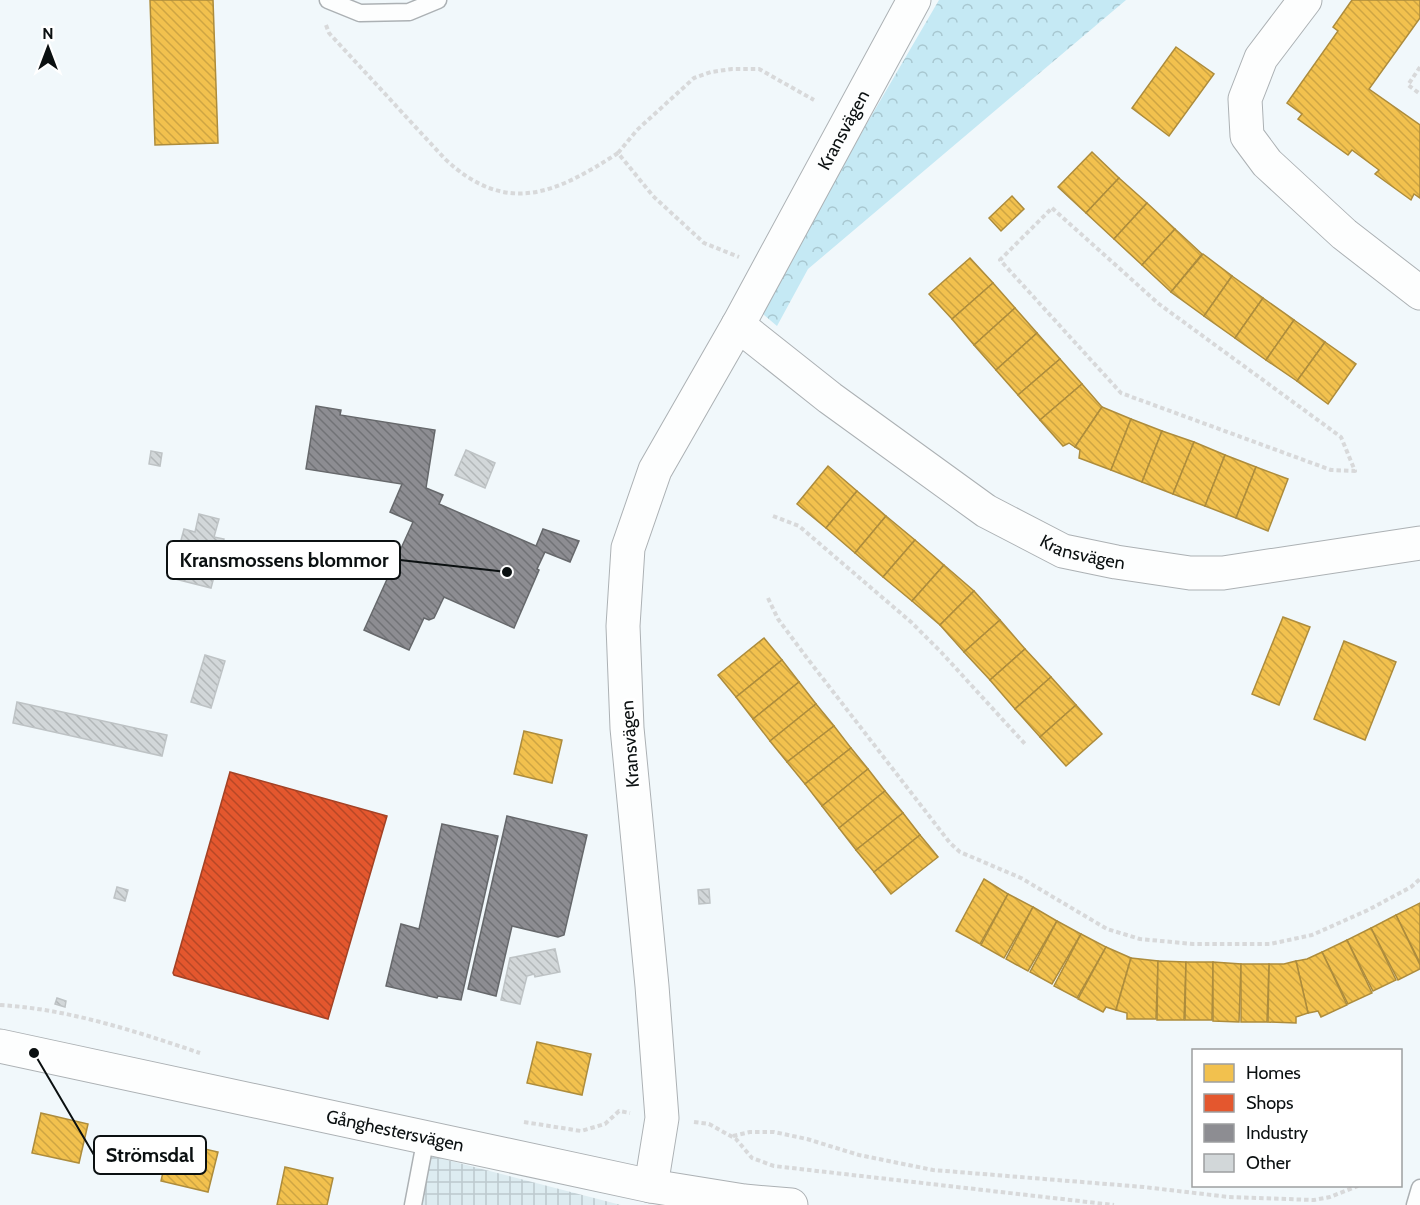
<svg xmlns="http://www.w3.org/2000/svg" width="1420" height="1205" font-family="Cabin,sans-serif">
	<defs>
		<pattern id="industrial-grid" width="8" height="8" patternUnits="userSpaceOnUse" patternTransform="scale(1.5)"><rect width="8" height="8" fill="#ddecf1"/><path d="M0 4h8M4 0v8" fill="none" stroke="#bcc9ce"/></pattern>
		<pattern id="forest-crowns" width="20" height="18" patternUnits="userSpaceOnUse" patternTransform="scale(1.5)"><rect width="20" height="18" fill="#c5e9f4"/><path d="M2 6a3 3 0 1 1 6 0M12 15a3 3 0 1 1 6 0" fill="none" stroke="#a8c7d0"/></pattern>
		<pattern id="homes-back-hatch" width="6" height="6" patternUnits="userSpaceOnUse" patternTransform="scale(1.5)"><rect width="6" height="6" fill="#f2c14e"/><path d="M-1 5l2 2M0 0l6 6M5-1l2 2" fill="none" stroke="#cea543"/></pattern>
		<pattern id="shops-back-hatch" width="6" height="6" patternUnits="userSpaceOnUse" patternTransform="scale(1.5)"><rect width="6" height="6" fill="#e4572e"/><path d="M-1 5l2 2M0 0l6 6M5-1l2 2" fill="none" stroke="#b74726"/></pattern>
		<pattern id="industry-back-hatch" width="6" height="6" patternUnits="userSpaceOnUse" patternTransform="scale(1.5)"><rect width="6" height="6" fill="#8d8d92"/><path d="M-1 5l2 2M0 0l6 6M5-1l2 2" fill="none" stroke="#717276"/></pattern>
		<pattern id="building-back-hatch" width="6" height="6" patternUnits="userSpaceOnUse" patternTransform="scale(1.5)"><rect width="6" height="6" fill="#d2d7d9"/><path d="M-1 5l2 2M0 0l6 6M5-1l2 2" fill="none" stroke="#b3b8b9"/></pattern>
	</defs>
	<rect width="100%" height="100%" fill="#f1f8fb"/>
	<polygon fill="url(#industrial-grid)" points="420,1153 621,1205 412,1205"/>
	<polygon fill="url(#forest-crowns)" points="939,0 1126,0 808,269 777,326 758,310"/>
	<g fill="url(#homes-back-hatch)" stroke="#ad8c3c" stroke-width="1.5">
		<polygon points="150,0 213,0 218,143 155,145"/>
		<polygon points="1352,0 1420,0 1420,18 1369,89 1420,125 1420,198 1414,194 1411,200 1375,174 1379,170 1352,150 1348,155 1298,119 1302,114 1287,103 1338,31 1333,27"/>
		<polygon points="1176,47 1214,74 1169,136 1132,108"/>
		<polygon points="1092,152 1119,178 1086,213 1058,187"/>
		<polygon points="1119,178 1147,203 1114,239 1086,213"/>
		<polygon points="1012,196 1024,209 1001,231 989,218"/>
		<polygon points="1147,203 1175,229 1142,265 1114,239"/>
		<polygon points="1175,229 1202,254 1171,292 1142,265"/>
		<polygon points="1203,254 1232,276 1204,316 1171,292"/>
		<polygon points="970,258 993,283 952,319 929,294"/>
		<polygon points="1232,276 1263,298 1235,338 1204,316"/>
		<polygon points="993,283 1015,308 974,345 952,319"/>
		<polygon points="1263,298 1294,320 1266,360 1235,338"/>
		<polygon points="1015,308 1037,333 996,370 974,345"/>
		<polygon points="1294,320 1325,342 1297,381 1266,360"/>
		<polygon points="1037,333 1060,359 1018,395 996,370"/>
		<polygon points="1325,342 1356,364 1328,404 1297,381"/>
		<polygon points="1060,359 1082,384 1040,420 1018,395"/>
		<polygon points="1082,384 1102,407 1075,447 1069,443 1063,446 1040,420"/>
		<polygon points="1102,407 1131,419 1111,470 1079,458 1080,450 1075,447"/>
		<polygon points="1131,419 1162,431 1142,482 1111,470"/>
		<polygon points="1162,431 1194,442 1173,494 1142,482"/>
		<polygon points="1194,442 1225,455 1205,506 1173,494"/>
		<polygon points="1225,455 1256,467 1236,518 1205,506"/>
		<polygon points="828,466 857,491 826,528 797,504"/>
		<polygon points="1256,467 1288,479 1268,531 1236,518"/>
		<polygon points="857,491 886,516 855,553 826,528"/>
		<polygon points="886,516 915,540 883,577 855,553"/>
		<polygon points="915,540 944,565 912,601 883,577"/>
		<polygon points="944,565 974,591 940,625 912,601"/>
		<polygon points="974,591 1000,620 964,652 940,625"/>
		<polygon points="1283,617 1310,627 1279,705 1252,694"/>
		<polygon points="1000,620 1025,649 990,680 964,652"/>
		<polygon points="764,638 782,660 736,697 718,675"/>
		<polygon points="1344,641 1396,662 1365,740 1314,719"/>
		<polygon points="1025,649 1051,677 1015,709 990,680"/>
		<polygon points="782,660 799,682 753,719 736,697"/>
		<polygon points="1051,677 1076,705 1040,737 1015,709"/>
		<polygon points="799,682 816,704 770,741 753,719"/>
		<polygon points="816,704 834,726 787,762 770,741"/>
		<polygon points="1076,705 1102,734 1066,766 1040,737"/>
		<polygon points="834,726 851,748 805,784 787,762"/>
		<polygon points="524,731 562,740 552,783 514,774"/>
		<polygon points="851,748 868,769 822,806 805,784"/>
		<polygon points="868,769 885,791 839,828 822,806"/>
		<polygon points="885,791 903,813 856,850 839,828"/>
		<polygon points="903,813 920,835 874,872 856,850"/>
		<polygon points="920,835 938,857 891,894 874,872"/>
		<polygon points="984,879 1008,894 980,944 956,931"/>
		<polygon points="1008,894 1033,907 1004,958 981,945"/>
		<polygon points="1420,903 1420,963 1396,915"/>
		<polygon points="1033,907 1057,921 1028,971 1006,959"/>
		<polygon points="1396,915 1420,965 1420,969 1398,980 1371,928"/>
		<polygon points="1057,921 1081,934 1052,984 1030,972"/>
		<polygon points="1371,928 1396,980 1373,991 1347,940"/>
		<polygon points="1081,934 1106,947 1077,998 1054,986"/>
		<polygon points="1347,940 1372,993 1348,1004 1322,952"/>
		<polygon points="1106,947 1131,958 1116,1010 1106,1007 1103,1012 1078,999"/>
		<polygon points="1322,952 1347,1005 1321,1017 1318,1011 1308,1013 1296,961 1307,959"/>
		<polygon points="1131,958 1158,961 1156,1019 1127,1019 1127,1013 1116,1010"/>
		<polygon points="1158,961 1186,962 1184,1020 1157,1020"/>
		<polygon points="1296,961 1308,1013 1296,1017 1296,1023 1268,1022 1269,964 1284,964"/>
		<polygon points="1186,962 1213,962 1212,1020 1185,1020"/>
		<polygon points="1213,962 1241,964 1239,1022 1213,1021"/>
		<polygon points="1241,964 1269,964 1267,1022 1241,1022"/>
		<polygon points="537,1042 591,1054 582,1095 527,1083"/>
		<polygon points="41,1113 88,1124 79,1163 32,1153"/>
		<polygon points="170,1141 218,1152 208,1192 161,1181"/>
		<polygon points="285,1167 333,1178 327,1205 277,1205"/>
	</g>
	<polygon fill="url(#shops-back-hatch)" stroke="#a34225" stroke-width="1.5" points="230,772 387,816 328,1019 174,975 173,973"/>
	<g fill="url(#industry-back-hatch)" stroke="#66686b" stroke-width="1.5">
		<polygon points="316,406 341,410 340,415 435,430 426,488 443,495 439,504 536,546 543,529 579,541 570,562 545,552 537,569 539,570 514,628 444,597 434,618 429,620 424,618 409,650 364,630 413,522 390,512 402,484 306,469"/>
		<polygon points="507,816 587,835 564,935 558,937 512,926 496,996 468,989"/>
		<polygon points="442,824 498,836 461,1000 438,996 437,998 386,986 401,924 419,929"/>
	</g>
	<g fill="url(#building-back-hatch)" stroke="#bec3c5" stroke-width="1.5">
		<polygon points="466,450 495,463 485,488 455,475"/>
		<polygon points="151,451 162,453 160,466 149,464"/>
		<polygon points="199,514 219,519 214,537 224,539 211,588 171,578 184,529 195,532"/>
		<polygon points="205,655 225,661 211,708 191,702"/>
		<polygon points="17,702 167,735 162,756 13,723"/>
		<polygon points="117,887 128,890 125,901 114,898"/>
		<polygon points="709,889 710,903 699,904 698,890"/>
		<polygon points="555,949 560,972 535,977 534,974 527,976 520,1004 501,1000 510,958"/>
		<polygon points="57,998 66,1001 65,1007 55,1004"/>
	</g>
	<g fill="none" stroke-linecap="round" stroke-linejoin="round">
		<defs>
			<g id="service">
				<polyline points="328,0 360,13 409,12 438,0"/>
				<polyline points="413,1205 426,1137"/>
				<polyline points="1415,1205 1420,1188"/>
			</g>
			<g id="minor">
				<polyline points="1305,0 1261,58 1245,99 1247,136 1267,163 1344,234 1420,293"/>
				<path id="s1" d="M738,325L830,398L986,511L1063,551L1116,562L1190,573H1223L1420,543"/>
				<path id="s2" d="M651,1186L662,1118L652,986L627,728L623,626L628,548L655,470L738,325L914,0"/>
			</g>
			<g id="tertiary">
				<path id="s3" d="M0,1046L651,1186L744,1201L791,1205"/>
			</g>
		</defs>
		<use href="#service" stroke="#acb1b4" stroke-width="19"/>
		<use href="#minor" stroke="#acb1b4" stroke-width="35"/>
		<use href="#tertiary" stroke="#acb1b4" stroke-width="35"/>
		<g stroke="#d8d9da" stroke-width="4" stroke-dasharray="4.5 3" stroke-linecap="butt">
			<path d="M326,25L329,33L445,159C506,216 555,194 618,153L653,196L704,243L739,257"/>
			<polyline points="1420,67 1408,85 1420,94"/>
			<polyline points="618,153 637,130 694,78 711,72 732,69 759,69 814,100"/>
			<polygon points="1052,208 1159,304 1341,437 1355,471 1331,470 1121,393 1000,260"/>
			<polyline points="773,516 799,526 911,622 941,652 1025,744"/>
			<polyline points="768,598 778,619 807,658 950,843 960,852 1021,878 1107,929 1140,939 1193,944 1270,944 1312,935 1368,910 1411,887 1420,879"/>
			<path d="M0,1005C68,1009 135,1031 200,1053"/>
			<polyline points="524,1122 581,1131 605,1124 619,1111 630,1113"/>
			<polyline points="694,1122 709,1124 736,1139 752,1158 774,1166 1114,1205"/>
			<polyline points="733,1136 750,1132 774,1132 807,1139 859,1155 933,1170 1144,1187 1229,1197 1314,1200 1330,1197 1358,1186"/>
		</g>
		<use href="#service" stroke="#fdfefe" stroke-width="16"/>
		<use href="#minor" stroke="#fdfefe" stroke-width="33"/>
		<use href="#tertiary" stroke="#fdfefe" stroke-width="33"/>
	</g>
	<g text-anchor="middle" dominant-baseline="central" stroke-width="6" stroke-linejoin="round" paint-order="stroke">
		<g font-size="18" fill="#0b1011" stroke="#fff">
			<text stroke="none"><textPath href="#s2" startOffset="1112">Kransvägen</textPath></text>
			<text stroke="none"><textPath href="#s1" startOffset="416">Kransvägen</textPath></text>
			<text transform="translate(630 744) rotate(-94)">Kransvägen</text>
			<text stroke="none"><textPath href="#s3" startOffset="404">Gånghestersvägen</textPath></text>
		</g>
	</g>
	<path fill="none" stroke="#0b1011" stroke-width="2" d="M507 572L400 560M34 1053L94 1155"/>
	<g fill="#0b1011" stroke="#fff" stroke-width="2">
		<circle cx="507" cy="572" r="6"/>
		<circle cx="34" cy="1053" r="6"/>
	</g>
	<g fill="#fff" stroke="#0b1011" stroke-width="2">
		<rect x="167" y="541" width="233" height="38" rx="6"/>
		<rect x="94" y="1136" width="112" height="38" rx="6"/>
	</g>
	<g font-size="20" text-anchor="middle" font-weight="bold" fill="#0b1011">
		<text x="284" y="567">Kransmossens blommor</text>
		<text x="150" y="1162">Strömsdal</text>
	</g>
	<rect x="1192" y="1049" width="210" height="138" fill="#ffffff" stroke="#9d9fa0" stroke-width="1.5"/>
	<rect x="1204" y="1064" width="30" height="18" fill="#f2c14e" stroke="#9d9fa0" stroke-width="1.5"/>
	<text x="1246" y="1079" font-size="18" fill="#0b1011">Homes</text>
	<rect x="1204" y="1094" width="30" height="18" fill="#e4572e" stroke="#9d9fa0" stroke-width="1.5"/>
	<text x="1246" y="1109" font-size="18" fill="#0b1011">Shops</text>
	<rect x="1204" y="1124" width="30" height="18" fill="#8d8d92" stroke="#9d9fa0" stroke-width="1.5"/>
	<text x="1246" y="1139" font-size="18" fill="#0b1011">Industry</text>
	<rect x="1204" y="1154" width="30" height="18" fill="#d2d7d9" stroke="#9d9fa0" stroke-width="1.5"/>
	<text x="1246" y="1169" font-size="18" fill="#0b1011">Other</text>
	<g transform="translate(48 48)" stroke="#ffffff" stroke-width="4.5" paint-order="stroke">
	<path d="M0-4.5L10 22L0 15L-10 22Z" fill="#0b1011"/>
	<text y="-9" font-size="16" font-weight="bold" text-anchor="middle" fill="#0b1011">N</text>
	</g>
</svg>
